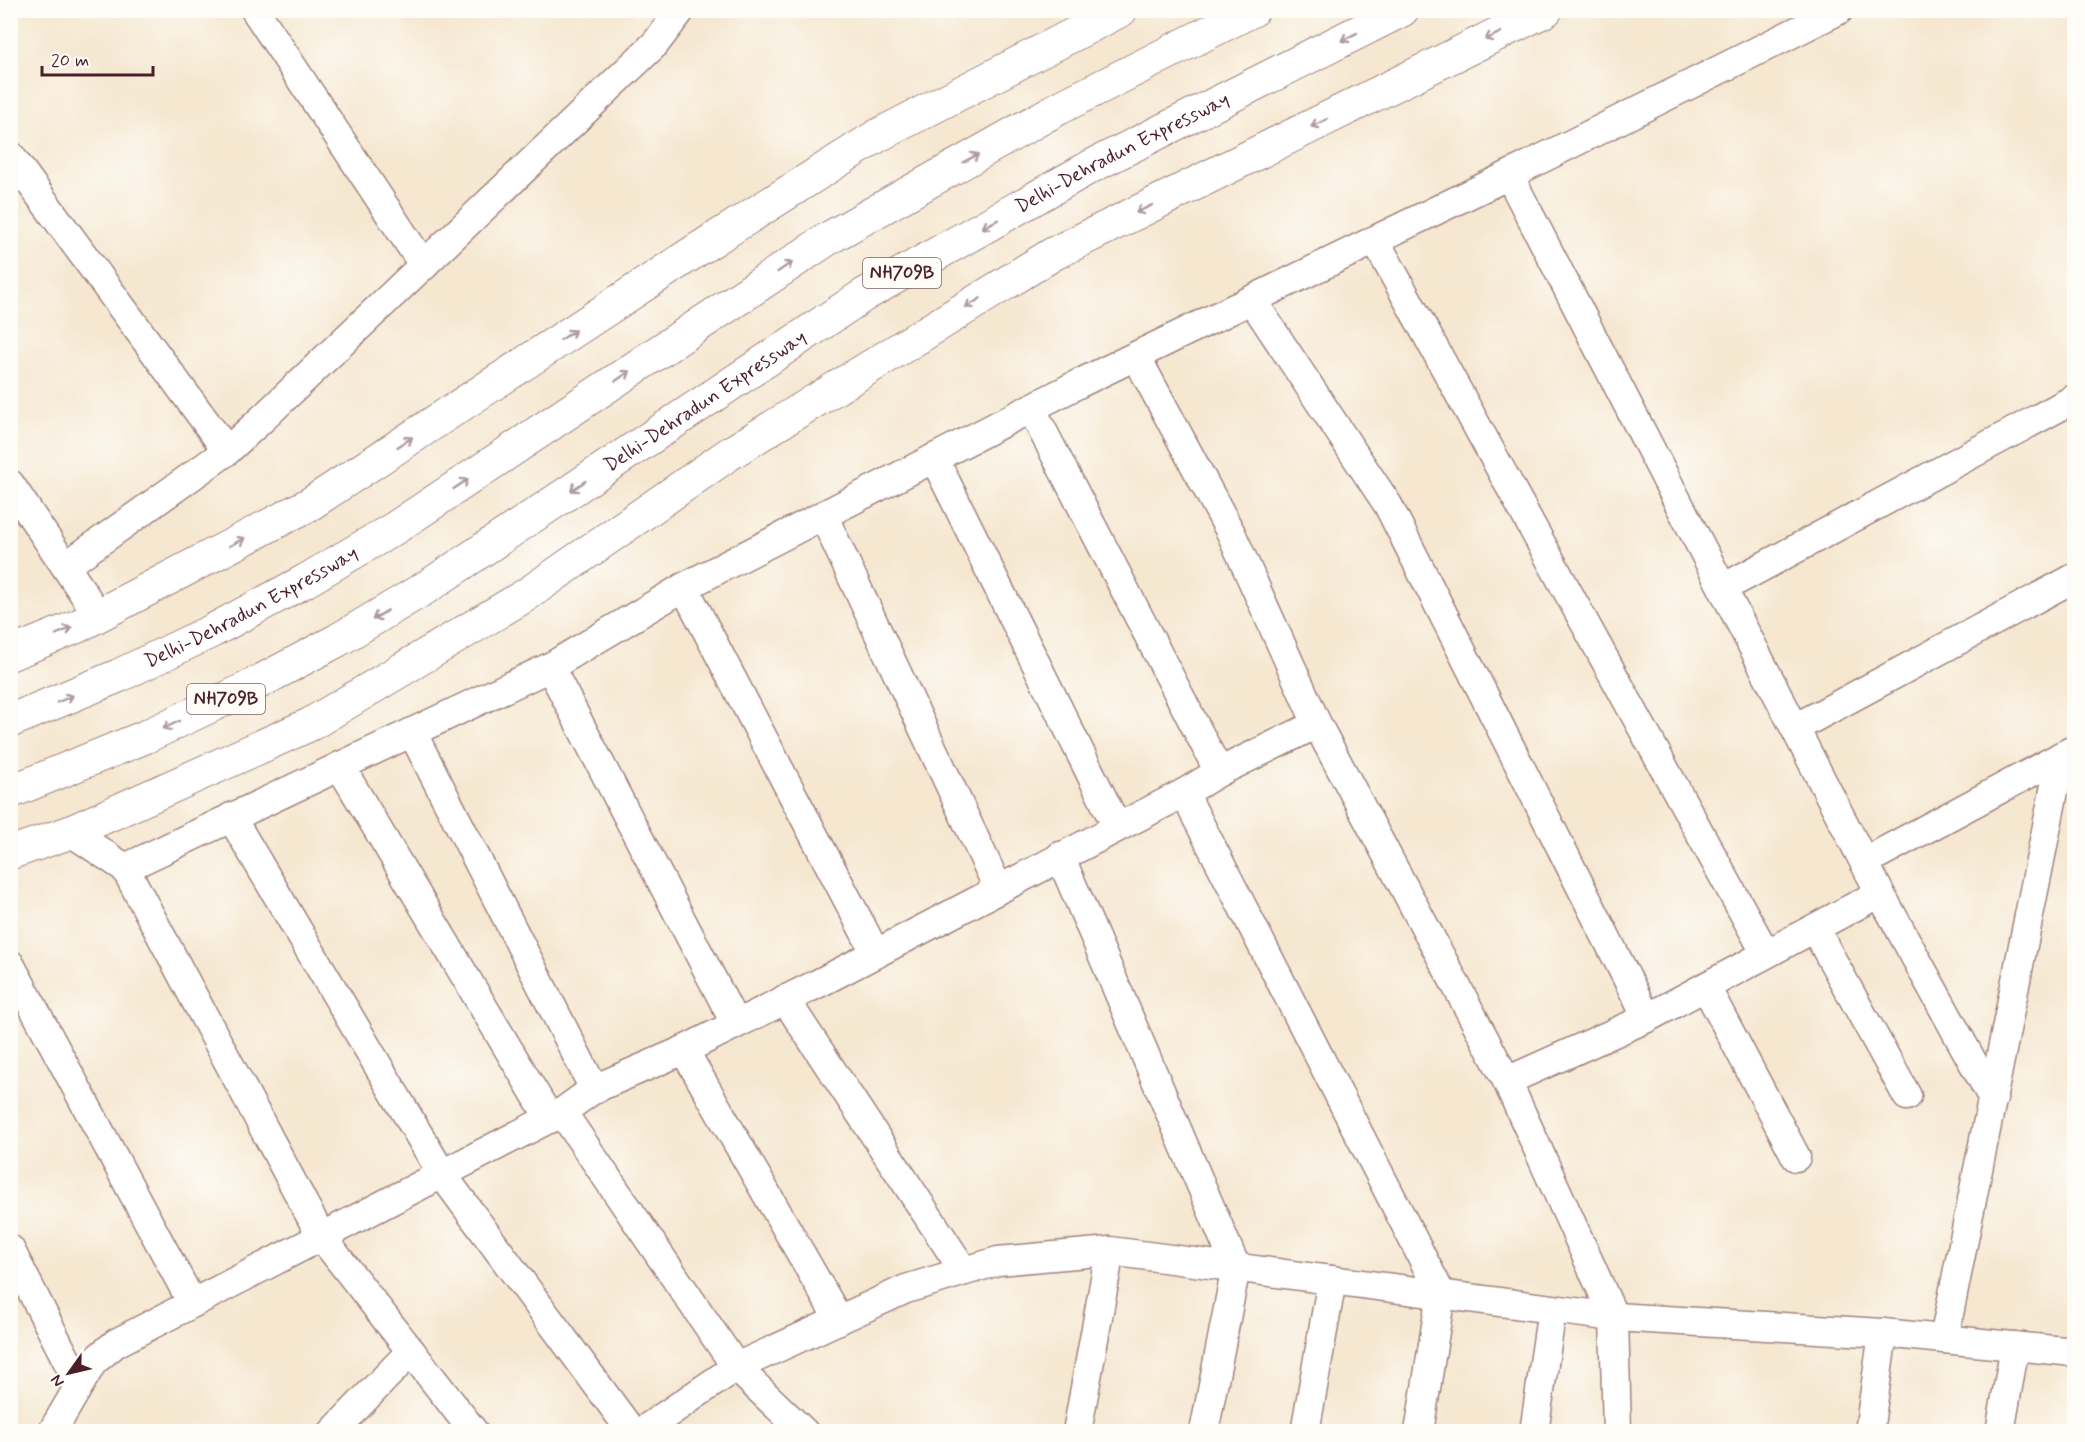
<svg xmlns="http://www.w3.org/2000/svg" width="2085" height="1442" font-family="Mynerve,sans-serif">
	<rect width="100%" height="100%" fill="#fdfcf7"/>
	<filter id="ink" filterUnits="userSpaceOnUse"><feTurbulence type="fractalNoise" baseFrequency=".0167" numOctaves="2"/><feDisplacementMap in="SourceGraphic" scale="12" xChannelSelector="R" yChannelSelector="G"/><feConvolveMatrix kernelMatrix="1 2 1 2 8 2 1 2 1" color-interpolation-filters="sRGB"/></filter>
	<filter id="wash" filterUnits="userSpaceOnUse"><feTurbulence type="fractalNoise" baseFrequency=".008" numOctaves="4" result="noise"/><feDisplacementMap in="SourceGraphic" scale="24" xChannelSelector="R" yChannelSelector="G"/><feGaussianBlur stdDeviation="1.35" result="paint"/><feColorMatrix in="noise" values="0 0 0 0 0 0 0 0 0 0 0 0 0 0 0 0 0 1.4 0 .05"/><feComposite in="paint" operator="in"/></filter>
	<g filter="url(#wash)">
		<rect width="100%" height="100%" fill="#f5e7d0"/>
	</g>
	<g filter="url(#ink)">
		<g fill="none" stroke-linecap="round" stroke-linejoin="round">
			<defs>
				<g id="street">
					<polyline points="255,10 424,266"/>
					<polyline points="10,155 227,451"/>
					<polyline points="1509,175 1880,893 1993,1099"/>
					<polyline points="1375,240 1766,954"/>
					<polyline points="1252,300 1388,505 1647,1018"/>
					<polyline points="1136,356 1231,533 1317,724 1507,1081 1614,1317 1617,1432"/>
					<polyline points="1031,408 1219,772"/>
					<polyline points="934,458 1117,827"/>
					<polyline points="10,484 98,615"/>
					<polyline points="823,515 998,888"/>
					<polyline points="67,565 227,451 261,420 655,44 681,10"/>
					<polyline points="684,587 876,954"/>
					<polyline points="1723,588 2074,399"/>
					<polyline points="550,667 735,1023"/>
					<polyline points="1795,728 2074,578"/>
					<polyline points="412,732 594,1089"/>
					<polyline points="340,766 550,1119"/>
					<polyline points="1184,793 1441,1294 1419,1432"/>
					<polyline points="231,817 442,1174 632,1432"/>
					<polyline points="71,832 125,868 321,1236 474,1432"/>
					<polyline points="1060,856 1236,1267 1204,1432"/>
					<polyline points="1864,862 2071,751"/>
					<polyline points="125,868 550,667 684,587 1080,383 1509,175 1839,10"/>
					<polyline points="1815,929 1907,1096"/>
					<polyline points="10,964 192,1303"/>
					<polyline points="1706,987 1796,1157"/>
					<polyline points="785,999 964,1271"/>
					<polyline points="684,1050 839,1320"/>
					<polyline points="1507,1081 1647,1018 1880,893"/>
					<polyline points="562,1112 736,1367 804,1432"/>
					<polyline points="10,1249 79,1384"/>
					<polyline points="1944,1339 2061,756"/>
					<polyline points="52,1432 93,1362 116,1343 562,1112 594,1089 684,1050 825,980 1184,793 1219,772 1317,724"/>
					<polyline points="333,1432 411,1351"/>
					<polyline points="641,1432 736,1367 906,1289 998,1261 1110,1251 1614,1317 1883,1333 2074,1352"/>
					<polyline points="1077,1432 1110,1251"/>
					<polyline points="1305,1432 1332,1280"/>
					<polyline points="1534,1432 1552,1309"/>
					<polyline points="1869,1432 1883,1333"/>
					<polyline points="2000,1432 2015,1346"/>
				</g>
				<g id="secondary">
					<polyline points="10,654 78,626 310,504 697,250 877,136 1121,10"/>
					<polyline points="10,853 71,832 311,724 526,595 729,454 1053,254 1546,10"/>
				</g>
				<g id="highway">
					<path id="s1" d="M10,721L118,676L212,631L305,581L395,528L829,238L1059,108L1253,10"/>
					<path id="s2" d="M10,792L145,737L242,691L338,640L430,585L864,295L1090,167L1402,10"/>
				</g>
			</defs>
			<use href="#street" stroke="#a0837e" stroke-width="31"/>
			<use href="#secondary" stroke="#a0837e" stroke-width="35"/>
			<use href="#highway" stroke="#a0837e" stroke-width="35"/>
			<use href="#street" stroke="#fff" stroke-width="28"/>
			<use href="#secondary" stroke="#fff" stroke-width="33"/>
			<use href="#highway" stroke="#fff" stroke-width="33"/>
		</g>
		<defs><path id="oneway-shaft" d="M-6 0H5M1.5-3L5.5 0L1.5 3" fill="none" stroke-width="1.6" stroke-linecap="round" stroke-linejoin="round" transform="scale(1.5)"/></defs>
		<g stroke="#ae9aa0">
			<use href="#oneway-shaft" transform="translate(1493 36) rotate(154)"/>
			<use href="#oneway-shaft" transform="translate(1349 37) rotate(153)"/>
			<use href="#oneway-shaft" transform="translate(1319 123) rotate(154)"/>
			<use href="#oneway-shaft" transform="translate(971 158) rotate(-29)"/>
			<use href="#oneway-shaft" transform="translate(1144 209) rotate(154)"/>
			<use href="#oneway-shaft" transform="translate(990 224) rotate(151)"/>
			<use href="#oneway-shaft" transform="translate(785 267) rotate(-34)"/>
			<use href="#oneway-shaft" transform="translate(973 303) rotate(148)"/>
			<use href="#oneway-shaft" transform="translate(568 335) rotate(-33)"/>
			<use href="#oneway-shaft" transform="translate(623 376) rotate(-34)"/>
			<use href="#oneway-shaft" transform="translate(405 442) rotate(-33)"/>
			<use href="#oneway-shaft" transform="translate(461 484) rotate(-34)"/>
			<use href="#oneway-shaft" transform="translate(578 486) rotate(146)"/>
			<use href="#oneway-shaft" transform="translate(237 542) rotate(-28)"/>
			<use href="#oneway-shaft" transform="translate(380 615) rotate(149)"/>
			<use href="#oneway-shaft" transform="translate(64 631) rotate(-23)"/>
			<use href="#oneway-shaft" transform="translate(65 699) rotate(-23)"/>
			<use href="#oneway-shaft" transform="translate(171 725) rotate(154)"/>
		</g>
	</g>
	<g text-anchor="middle" dominant-baseline="central" stroke-width="6" stroke-linejoin="round" paint-order="stroke">
		<g fill="#fdfcf7" stroke="#806168" stroke-width="1.5">
			<rect x="863" y="258" width="78" height="30" rx="4.5"/>
			<rect x="187" y="684" width="78" height="30" rx="4.5"/>
		</g>
		<g font-size="18" font-weight="bold" fill="#4a1f2b">
			<text x="902" y="273">NH709B</text>
			<text x="226" y="699">NH709B</text>
		</g>
		<g font-size="20" fill="#4a1f2b" stroke="#fdfcf7">
			<text stroke="none"><textPath href="#s2" startOffset="1286">Delhi-Dehradun Expressway</textPath></text>
			<text stroke="none"><textPath href="#s2" startOffset="800">Delhi-Dehradun Expressway</textPath></text>
			<text stroke="none"><textPath href="#s1" startOffset="267">Delhi-Dehradun Expressway</textPath></text>
		</g>
	</g>
	<rect width="2085" height="1442" fill="none" stroke="#fdfcf7" stroke-width="36"/>
	<g transform="translate(69 1373) rotate(236)" stroke="#fdfcf7" stroke-width="4.5" paint-order="stroke">
	<path d="M0-4.5L10 22L0 15L-10 22Z" fill="#4a1f2b"/>
	<text y="-9" font-size="16" font-weight="bold" text-anchor="middle" fill="#4a1f2b">N</text>
	</g>
	<path d="M42 66v9h111v-9" fill="none" stroke="#4a1f2b" stroke-width="3"/>
	<text x="51" y="66" font-size="18" fill="#4a1f2b" stroke="#fdfcf7" stroke-width="4.5" paint-order="stroke">20 m</text>
</svg>
